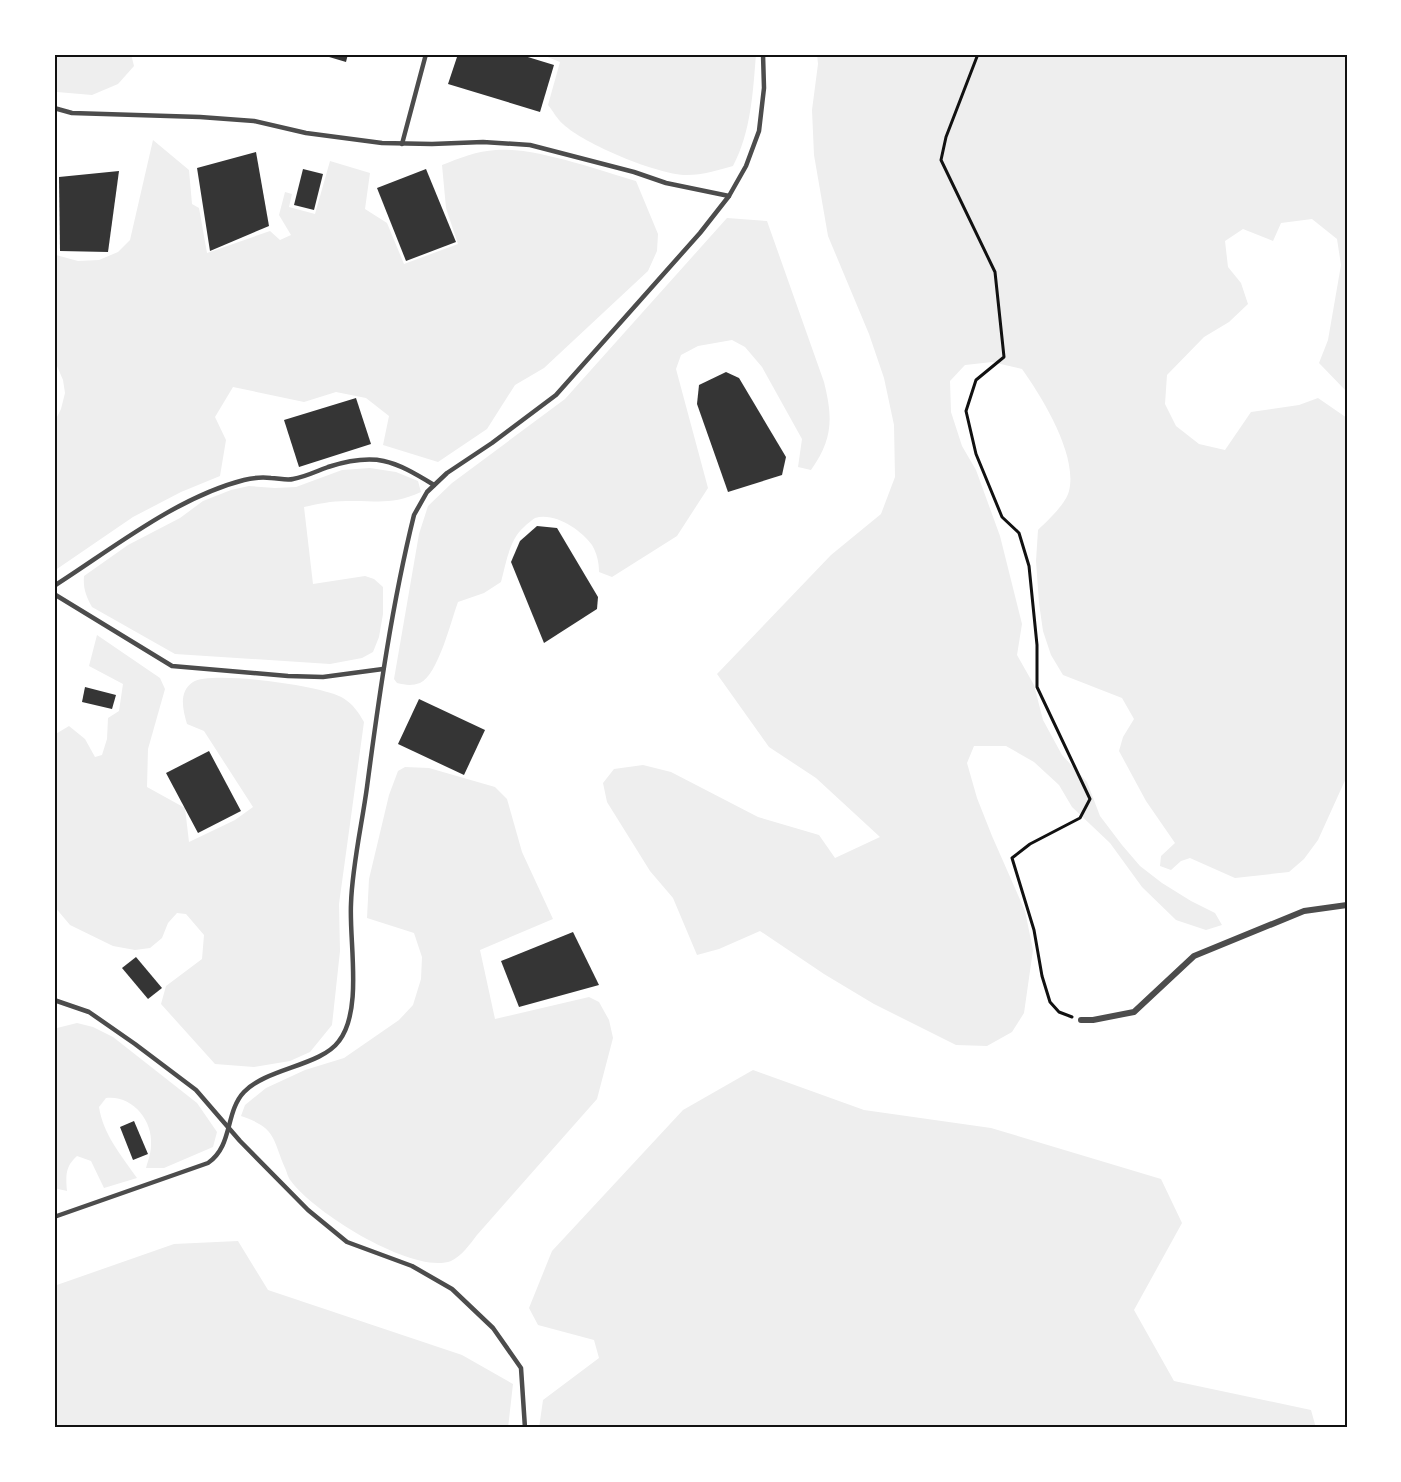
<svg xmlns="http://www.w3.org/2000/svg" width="1401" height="1482" font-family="Inter,sans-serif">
	<rect width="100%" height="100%" fill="#fff"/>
	<g fill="#eee">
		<polygon points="54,54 131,54 134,66 118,84 92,95 57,92 54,91"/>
		<path d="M540,54H756C753,92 751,132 733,166C719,170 703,175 687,175C658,175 584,144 563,124C557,119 553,111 548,105L560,62Z"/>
		<path d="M817,54H1347V392L1319,363L1328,340L1341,265L1337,239L1312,219L1281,223L1273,241L1243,229L1225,241L1228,267L1241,283L1248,304L1229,322L1204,337L1167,375L1165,404L1176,426L1199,444L1225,450L1251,412L1299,405L1318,398L1347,418V776L1318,840L1304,859L1289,872L1235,878L1190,858L1181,861L1171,870L1160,866L1161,856L1175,843L1146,801L1119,751L1123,737L1134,719L1122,698L1063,675L1051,655L1043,631L1039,603L1036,561L1038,530C1047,521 1066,504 1069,491C1078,455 1042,397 1022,369L992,362L965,365L950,381L951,412L962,446L976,470L1000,536L1022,624L1017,655L1034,685L1043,720L1062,755L1087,782L1100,816L1122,845L1140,866L1162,883L1191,901L1215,913L1222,925L1206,930L1176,920L1142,887L1110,843L1072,807L1059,785L1034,762L1006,746H974L967,763L977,798L992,836L1025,911L1033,950L1024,1013L1012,1032L987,1046L956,1045L874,1004L824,974L760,931L719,949L697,955L673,898L650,871L607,802L603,783L614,769L643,765L671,772L758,817L819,835L835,858L880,837L816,778L769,747L717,674L831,555L881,514L895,477L894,425L884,378L869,334L828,236L814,155L812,110L818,64Z"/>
		<path d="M153,140L189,170L192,204L199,208L207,253L270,231L280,240L291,235L279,215L285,192L292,194L289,207L315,214L330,161L370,173L365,209L387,223L404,264L458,244L446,208L442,165C460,158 477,151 496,150C535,147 597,170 636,181L658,234L657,251L648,271L544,368L515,385L487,429L438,462L383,445L389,416L366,398L336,392L304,402L233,387L215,417L226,440L220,476L181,492L133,517L54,571V423L61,409L65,393L63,380L54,359V231L56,255L78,261L99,260L118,252L130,240Z"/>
		<path d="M727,218L767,221L824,382C833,418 833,439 811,470L798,467L802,439L762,367L745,347L732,340L698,346L681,355L676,369L708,488L677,536L612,577L599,572C599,562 597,554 592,545C581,530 555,512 535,518C532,520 527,524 524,527C509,540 506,564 501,582L484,593L458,602C451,621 438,675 420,683C412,686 405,685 397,683L394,679L419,534L428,506L452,483L565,399Z"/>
		<path d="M370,468L396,472L418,481L421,492C390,506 377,500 346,501C332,501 317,504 304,507L313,584L365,576L374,579L383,587V614L379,637L373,652L362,658L330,664L175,654L92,607C86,596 83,588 84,576L128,545L180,518L203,501L231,490L249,486L275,488L296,487L342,470Z"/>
		<path d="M97,635L160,678L165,689L148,749L147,787L185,808L189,842L235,820L253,807L204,731L187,724C183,710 178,692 193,682C211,670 325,686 343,698C353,704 359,713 364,722L339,904L340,951L332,1025L310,1052L290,1061L254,1067L215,1064L161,1004L166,986L202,959L204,935L186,914L177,913L168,923L162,938L150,948L135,950L113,946L70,925L54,906V735L69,726L85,739L95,757L102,755L107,739L108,718L119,711L123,684L89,666Z"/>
		<path d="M405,767L429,768L495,787L507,799L522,852L553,919L480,950L495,1019L589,997L599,1002L609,1020L613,1038L597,1099L477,1235C470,1244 462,1256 451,1261C413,1275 313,1212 291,1181C288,1178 287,1172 285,1168C272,1137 276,1128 241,1116L245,1105L266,1088L305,1070L344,1058L399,1020L413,1005L421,979L422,957L414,933L367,918L369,879L389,795L398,771Z"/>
		<path d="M77,1023L93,1027L113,1037L197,1103L217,1132L213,1147L164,1168H146C148,1161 151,1153 151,1145C153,1120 132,1095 106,1098L99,1107C103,1134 121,1155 137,1178L104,1188L91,1161L77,1156C65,1167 66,1175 67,1191L54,1188V1032L57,1028Z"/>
		<polygon points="753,1070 864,1110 991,1128 1161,1179 1182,1223 1134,1310 1174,1381 1311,1410 1316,1428 539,1428 543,1400 599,1358 594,1340 538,1325 529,1308 552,1251 683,1110"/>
		<polygon points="238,1241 268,1290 462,1355 513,1384 508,1428 54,1428 54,1286 174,1244"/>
	</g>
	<g fill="#353535">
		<polygon points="319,54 348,54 346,62"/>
		<polygon points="458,54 518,54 554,65 540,112 448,84"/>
		<polygon points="256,152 269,226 210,251 197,168"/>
		<polygon points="303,169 323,174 314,210 294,205"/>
		<polygon points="426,169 456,242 406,261 377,188"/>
		<polygon points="119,171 108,252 60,251 59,177"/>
		<polygon points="726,372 739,378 786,457 782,475 728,492 697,404 699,385"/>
		<polygon points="356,398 371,444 299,467 284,420"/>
		<polygon points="537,526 557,528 598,597 597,609 544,643 511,562 520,541"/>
		<polygon points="85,687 116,695 112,709 82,702"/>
		<polygon points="419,699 485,730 464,775 398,744"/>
		<polygon points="209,751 241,811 198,833 166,773"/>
		<polygon points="573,932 599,985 519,1007 501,961"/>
		<polygon points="136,957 162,988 148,999 122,968"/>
		<polygon points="134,1121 148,1154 133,1160 120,1127"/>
	</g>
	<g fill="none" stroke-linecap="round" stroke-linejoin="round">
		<polyline stroke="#111" stroke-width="3" points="978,54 946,137 941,160 995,272 1004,357 976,380 966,411 976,454 1002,517 1019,533 1029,566 1037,645 1037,687 1090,799 1080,818 1030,844 1012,858 1034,930 1042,976 1050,1002 1059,1012 1072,1017"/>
		<g stroke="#4c4c4c" stroke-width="4.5">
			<polyline points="54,108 72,113 200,117 254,121 306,133 382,143 432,144 483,142 530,145 634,172 666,183 729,196"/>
			<polyline points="402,144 426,54"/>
			<path d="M54,586C112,549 177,497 244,480C252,478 262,477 271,478C278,478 287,481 293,479C305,477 317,471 328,467C376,452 393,460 434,485"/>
			<polyline points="54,594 172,666 288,676 323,677 383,669"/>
			<polyline points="54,1000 89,1012 135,1044 196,1090 240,1141 308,1210 347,1242 412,1266 452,1289 493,1328 521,1368 525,1428"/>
			<path d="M54,1217L208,1163C233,1146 225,1112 244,1092C267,1068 321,1066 339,1041C363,1010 349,942 351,904C352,867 362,824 367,787C379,696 392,604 414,515L427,492L447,473L492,443L556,395L700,233L729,196L746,166L759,131L764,88L763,54"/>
		</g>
		<polyline stroke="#4c4c4c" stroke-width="6" points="1081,1020 1093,1020 1134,1012 1194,956 1304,911 1347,905"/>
	</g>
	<rect width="1401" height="1482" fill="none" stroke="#ffffff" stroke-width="111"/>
	<rect x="56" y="56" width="1290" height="1370" fill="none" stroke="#111" stroke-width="2"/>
</svg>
